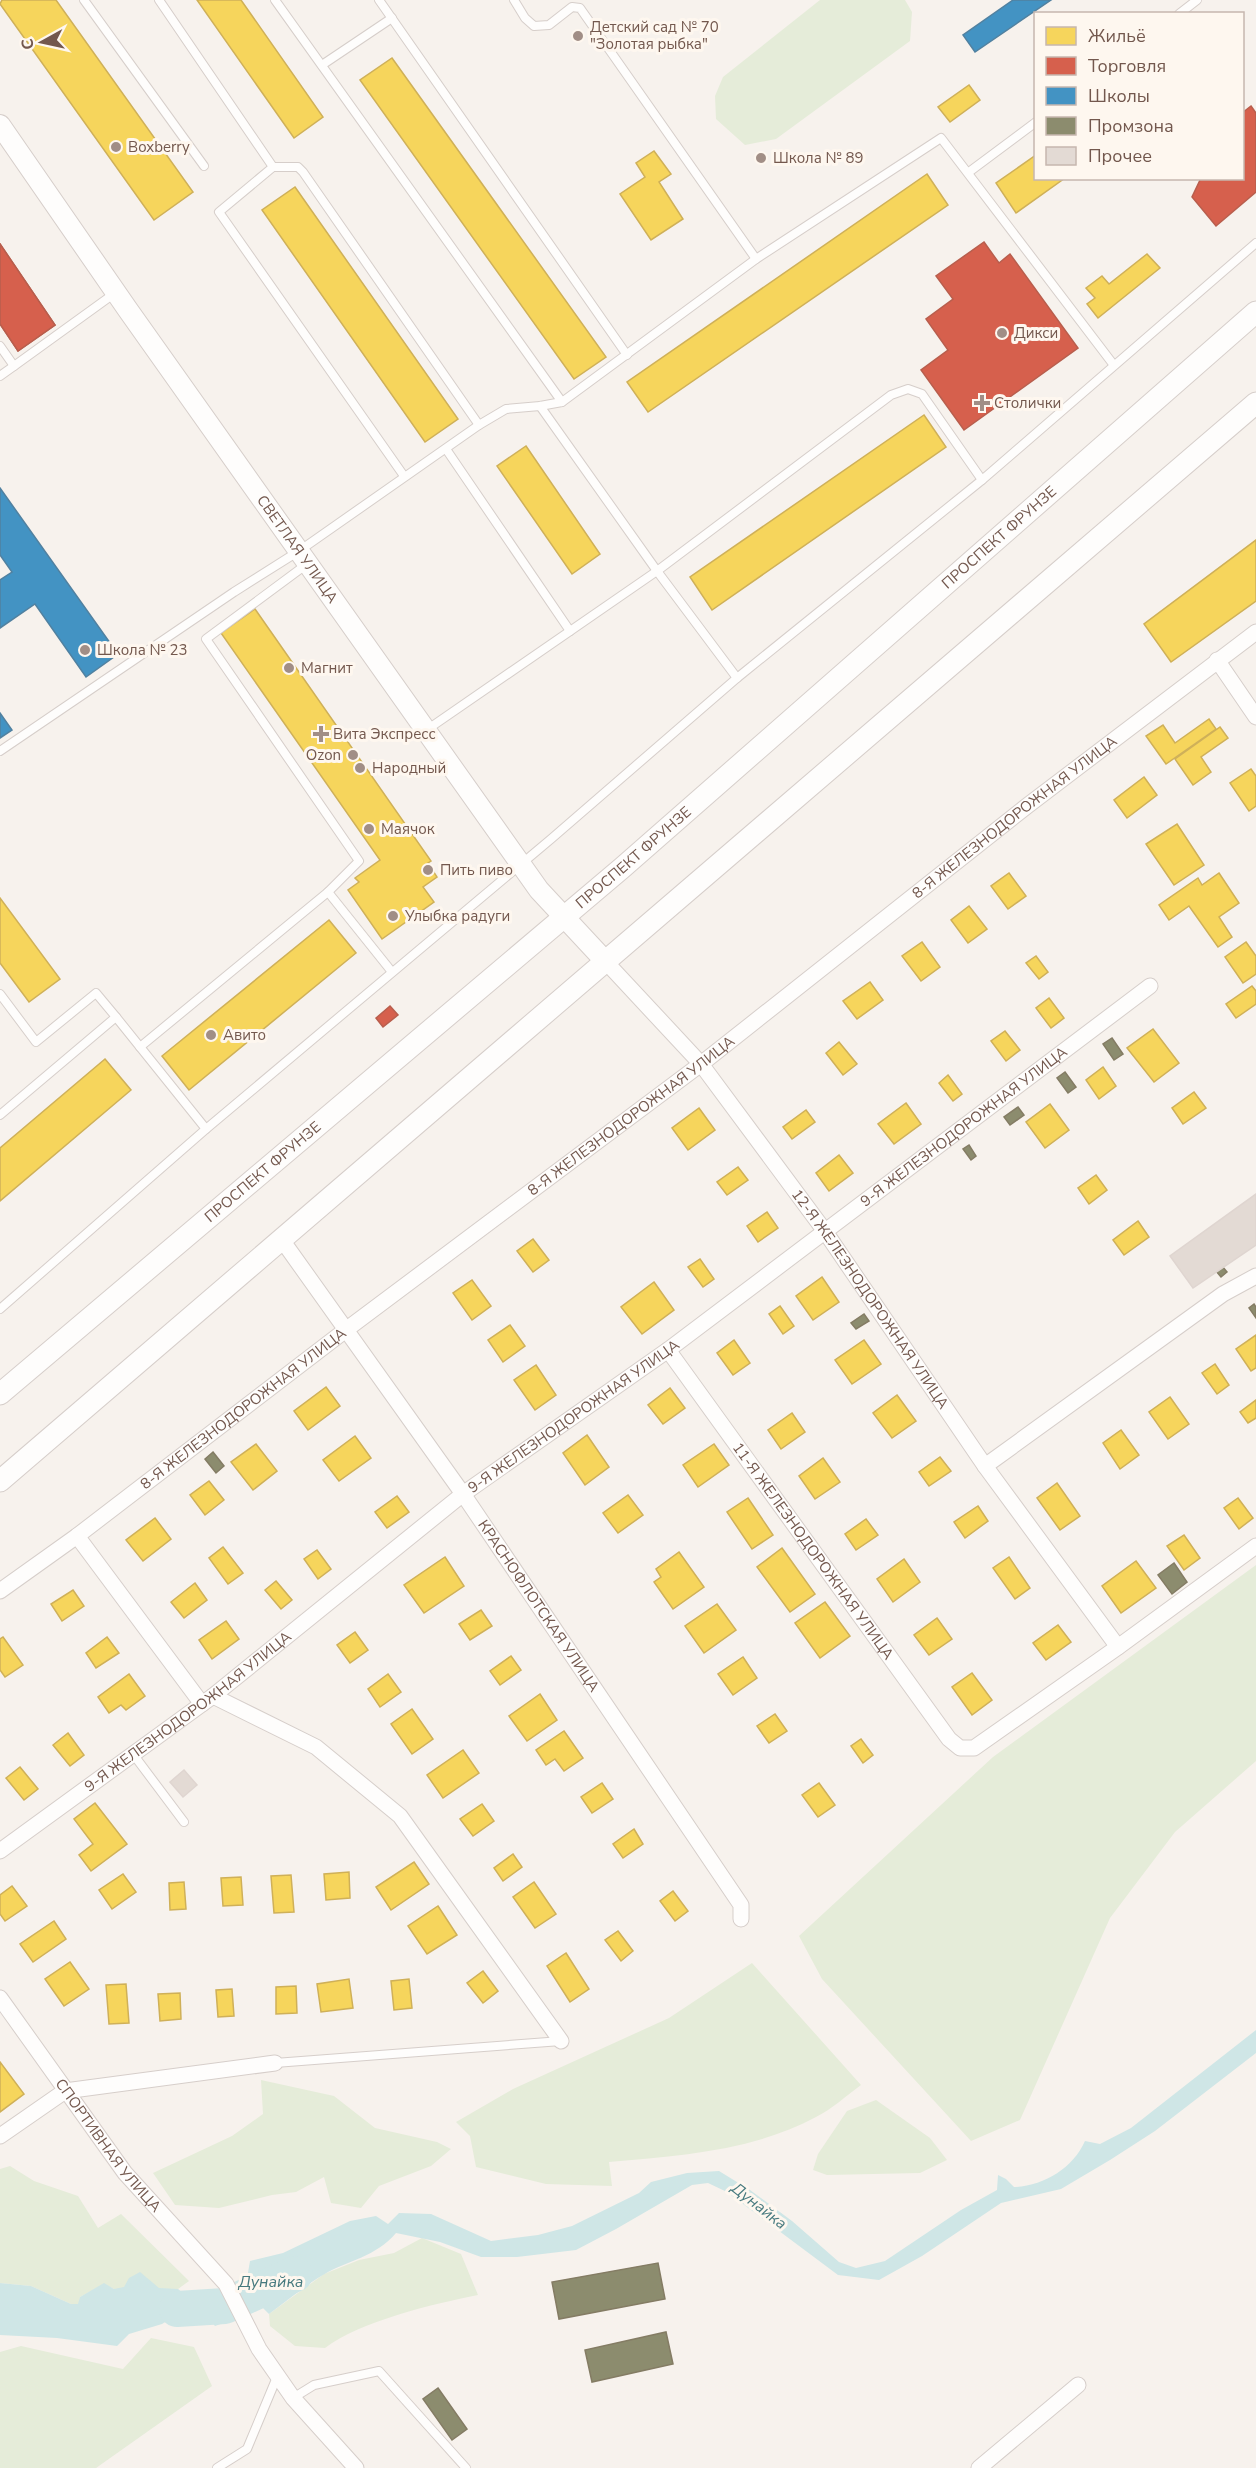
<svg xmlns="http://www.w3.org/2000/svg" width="1256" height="2468" font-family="'Nunito Sans',sans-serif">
	<rect width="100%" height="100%" fill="#f7f2ed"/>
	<g fill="#e5ecd9">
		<polygon points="820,0 905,0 912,12 910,41 776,139 745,145 716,119 715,96 723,77"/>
		<polygon points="1256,1565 1256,1761 1175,1832 1110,1918 1020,2120 971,2141 822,1979 799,1936 993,1757"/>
		<path d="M752,1963L861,2085C846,2096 832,2109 816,2117C750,2152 681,2155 609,2162L612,2186L546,2184L476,2167L470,2136L456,2122L513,2089L669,2018Z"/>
		<polygon points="261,2080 334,2096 375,2128 437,2142 451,2149 431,2166 379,2186 361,2208 331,2203 324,2177 296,2192 272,2195 219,2208 175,2205 153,2173 232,2136 263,2114"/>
		<polygon points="876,2100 930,2138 947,2160 920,2173 827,2175 813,2170 818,2154 847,2111"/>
		<polygon points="10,2166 34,2181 78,2196 98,2228 121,2214 189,2281 178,2289 114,2289 104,2284 80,2297 79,2304 71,2304 31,2286 0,2283 0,2169"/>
		<path d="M422,2238L461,2254L478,2295C433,2304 361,2321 325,2348L295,2346L270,2326L269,2314L324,2274L359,2260L394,2253Z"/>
		<polygon points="151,2338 194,2347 212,2386 96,2468 0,2468 0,2352 21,2346 123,2369"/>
	</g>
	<g fill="#cfe6e6">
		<path d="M1256,2030V2053L1155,2131L1110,2160L1061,2189L1001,2203L922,2256L879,2280L838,2275L727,2192L708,2183L692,2185L616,2229L576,2250L517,2257H481L440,2242L396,2233C376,2257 348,2260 323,2275C304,2286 287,2301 269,2314L245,2290L250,2261L283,2253L350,2221L376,2216L388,2224L399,2213L431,2214L491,2241L538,2235L572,2226L639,2193L651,2182L687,2173L719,2171L750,2190L792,2221L839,2262L856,2268L885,2261L961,2210L997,2190L998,2175L1006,2179L1014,2187C1044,2186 1073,2168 1085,2141L1100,2144L1131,2128Z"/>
		<polygon points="140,2272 159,2288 178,2289 193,2301 214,2298 225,2306 229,2321 215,2326 206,2316 175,2316 162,2324 129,2334 117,2346 57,2338 0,2335 0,2283 31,2286 71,2304 78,2304 80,2297 104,2283 114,2289 124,2287 129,2278"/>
	</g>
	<g fill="#f6d55c" stroke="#cfb058" stroke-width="1.5">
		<polygon points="2,0 56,0 193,192 154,220 0,4"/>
		<polygon points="197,0 241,0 323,117 294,138"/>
		<polygon points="392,58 606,357 574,379 360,80"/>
		<polygon points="969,85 980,100 950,122 938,107"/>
		<polygon points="654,151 671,174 659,182 683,219 651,240 620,194 645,177 636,163"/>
		<polygon points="1036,155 1036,178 1065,178 1016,213 996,183"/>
		<polygon points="927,174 948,205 648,412 627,382"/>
		<polygon points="295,187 458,419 425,442 262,210"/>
		<polygon points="1147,254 1160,268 1098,318 1087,304 1095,298 1086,288 1102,276 1109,284"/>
		<polygon points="924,415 946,447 712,610 690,577"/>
		<polygon points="526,446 600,554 572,574 497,466"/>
		<polygon points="1256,540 1256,601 1171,662 1144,624"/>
		<polygon points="255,609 431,861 428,863 437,877 423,887 434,902 382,939 348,890 359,882 355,878 380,860 221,633"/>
		<polygon points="1209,719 1216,729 1166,764 1146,736 1163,725 1175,743"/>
		<polygon points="1220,727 1228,738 1201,757 1211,772 1193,785 1175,759"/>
		<polygon points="1251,769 1256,776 1256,806 1249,811 1230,783"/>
		<polygon points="1144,777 1157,795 1127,818 1114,800"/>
		<polygon points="1177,824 1204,865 1174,885 1146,844"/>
		<polygon points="1009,873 1026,896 1008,909 991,886"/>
		<polygon points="1219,873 1239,903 1219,917 1232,937 1218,947 1189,906 1169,920 1159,905 1198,878 1202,885"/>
		<polygon points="0,898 60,979 29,1002 0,963"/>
		<polygon points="969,906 987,929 968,943 951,920"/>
		<polygon points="329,920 356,953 189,1090 162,1056"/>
		<polygon points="922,942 940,967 921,981 902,956"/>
		<polygon points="1246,942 1256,956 1256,974 1243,983 1225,957"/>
		<polygon points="1036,956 1048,972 1039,979 1026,963"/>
		<polygon points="870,982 883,1000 857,1019 843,1001"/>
		<polygon points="1252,986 1256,991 1256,1004 1236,1018 1226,1004"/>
		<polygon points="1049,998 1064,1018 1051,1028 1036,1008"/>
		<polygon points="1153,1029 1179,1063 1154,1082 1127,1048"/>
		<polygon points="1005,1031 1020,1050 1006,1061 991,1041"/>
		<polygon points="839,1042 857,1064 843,1075 826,1053"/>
		<polygon points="105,1059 131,1090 0,1201 0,1148"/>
		<polygon points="1103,1067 1116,1086 1099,1099 1086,1080"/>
		<polygon points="948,1075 962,1094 953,1101 939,1083"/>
		<polygon points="1194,1092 1206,1108 1183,1124 1172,1108"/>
		<polygon points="906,1103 921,1124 894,1144 878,1124"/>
		<polygon points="1050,1104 1069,1130 1045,1148 1026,1122"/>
		<polygon points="699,1108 715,1130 688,1150 672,1128"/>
		<polygon points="806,1110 815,1122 792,1139 783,1127"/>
		<polygon points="839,1155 853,1173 829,1191 816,1173"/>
		<polygon points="738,1167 748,1180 727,1195 717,1182"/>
		<polygon points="1096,1175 1107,1190 1089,1204 1078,1188"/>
		<polygon points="767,1212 778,1228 758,1242 747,1226"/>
		<polygon points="1138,1221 1149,1237 1124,1255 1113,1240"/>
		<polygon points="533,1239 549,1260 533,1272 517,1251"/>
		<polygon points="700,1259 714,1279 703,1287 688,1267"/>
		<polygon points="822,1277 839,1302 813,1320 796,1296"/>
		<polygon points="472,1280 491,1306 472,1320 453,1293"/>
		<polygon points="654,1282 674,1310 642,1334 621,1307"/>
		<polygon points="780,1306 794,1326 783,1334 769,1314"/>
		<polygon points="510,1325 525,1346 503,1362 488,1340"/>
		<polygon points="1256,1335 1256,1368 1251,1371 1236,1349"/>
		<polygon points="734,1340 750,1363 733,1375 717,1353"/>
		<polygon points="864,1340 881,1364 852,1384 835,1360"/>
		<polygon points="1215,1364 1229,1385 1217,1394 1202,1373"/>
		<polygon points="536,1365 556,1395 535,1410 514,1380"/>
		<polygon points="326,1387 340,1406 308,1430 294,1411"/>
		<polygon points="670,1388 685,1408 663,1424 648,1405"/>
		<polygon points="897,1395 916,1421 892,1438 873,1413"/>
		<polygon points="1170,1397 1189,1424 1168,1439 1149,1412"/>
		<polygon points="1256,1400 1256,1418 1248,1423 1240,1412"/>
		<polygon points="792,1413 805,1432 781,1449 768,1430"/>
		<polygon points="1121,1430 1139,1455 1120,1469 1103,1443"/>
		<polygon points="587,1435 609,1467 585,1485 563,1453"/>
		<polygon points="355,1436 371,1458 339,1481 323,1460"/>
		<polygon points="256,1444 277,1471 253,1490 231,1462"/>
		<polygon points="714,1444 729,1465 698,1487 683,1465"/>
		<polygon points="940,1457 951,1471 929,1486 919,1472"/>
		<polygon points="823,1458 840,1482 815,1499 799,1476"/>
		<polygon points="209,1481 224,1500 205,1515 190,1495"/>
		<polygon points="1057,1483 1080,1516 1060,1530 1037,1498"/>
		<polygon points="628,1495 643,1515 618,1533 603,1513"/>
		<polygon points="397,1496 409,1512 387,1528 375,1512"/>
		<polygon points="748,1498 773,1535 752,1549 727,1512"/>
		<polygon points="1238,1498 1253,1518 1239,1529 1224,1508"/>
		<polygon points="978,1506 988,1521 965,1538 954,1522"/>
		<polygon points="155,1518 171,1539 143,1561 126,1540"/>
		<polygon points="866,1519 878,1535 856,1550 845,1534"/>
		<polygon points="1184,1535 1200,1558 1184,1570 1167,1546"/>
		<polygon points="223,1547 243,1573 228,1584 209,1558"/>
		<polygon points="782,1548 815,1594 790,1612 757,1567"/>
		<polygon points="317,1550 331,1569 318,1579 304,1559"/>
		<polygon points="679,1552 704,1587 673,1609 654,1582 661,1577 656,1569"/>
		<polygon points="445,1557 464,1586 424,1613 404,1585"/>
		<polygon points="1009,1557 1030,1588 1015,1599 993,1568"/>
		<polygon points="904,1559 920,1582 893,1602 877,1579"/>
		<polygon points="1136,1561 1156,1588 1121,1613 1102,1586"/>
		<polygon points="276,1581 292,1600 281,1609 265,1590"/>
		<polygon points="195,1583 207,1600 184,1618 171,1602"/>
		<polygon points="73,1590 84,1606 62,1621 51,1604"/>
		<polygon points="825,1602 850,1636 820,1658 795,1623"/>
		<polygon points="717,1604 736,1630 704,1653 685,1626"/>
		<polygon points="481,1610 492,1626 470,1640 459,1624"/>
		<polygon points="937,1618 952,1639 929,1655 914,1635"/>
		<polygon points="226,1621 239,1639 212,1659 199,1640"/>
		<polygon points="1058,1625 1071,1642 1046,1660 1033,1643"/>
		<polygon points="355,1632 368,1650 350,1663 337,1645"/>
		<polygon points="3,1637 23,1665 5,1677 0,1670 0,1639"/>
		<polygon points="107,1637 119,1653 96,1668 86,1653"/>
		<polygon points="511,1656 521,1670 500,1685 490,1671"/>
		<polygon points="743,1657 757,1678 733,1695 718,1674"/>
		<polygon points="972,1673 992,1700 972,1715 952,1687"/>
		<polygon points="129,1674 145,1696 126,1710 121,1705 109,1713 98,1697"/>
		<polygon points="388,1674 401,1692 380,1707 368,1689"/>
		<polygon points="540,1694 557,1720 527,1741 509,1716"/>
		<polygon points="412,1709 433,1739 412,1754 391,1724"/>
		<polygon points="775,1714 787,1731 769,1743 757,1726"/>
		<polygon points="564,1731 583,1758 564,1771 555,1759 546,1765 536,1750"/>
		<polygon points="68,1733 84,1755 70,1766 53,1745"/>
		<polygon points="861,1739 873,1755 863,1763 851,1746"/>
		<polygon points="463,1750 479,1773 443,1798 427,1775"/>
		<polygon points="20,1767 38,1789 24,1800 6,1778"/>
		<polygon points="602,1783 613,1799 592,1813 581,1797"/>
		<polygon points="819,1783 835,1805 818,1817 802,1795"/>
		<polygon points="95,1803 127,1844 91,1871 79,1855 93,1844 74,1819"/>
		<polygon points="482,1804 494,1821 473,1836 460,1819"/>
		<polygon points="634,1829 643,1844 623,1858 613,1844"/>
		<polygon points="513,1854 522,1867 503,1881 494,1868"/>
		<polygon points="414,1862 429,1884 391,1910 376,1887"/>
		<polygon points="349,1872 350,1898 326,1900 324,1874"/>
		<polygon points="123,1874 136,1892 112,1909 99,1890"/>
		<polygon points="291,1875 294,1912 274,1913 271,1876"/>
		<polygon points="241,1877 243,1905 223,1906 221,1878"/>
		<polygon points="184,1882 186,1909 170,1910 169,1883"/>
		<polygon points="534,1882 556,1914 535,1928 513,1897"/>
		<polygon points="12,1886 27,1906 5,1921 0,1914 0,1895"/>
		<polygon points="673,1891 688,1911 675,1921 660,1901"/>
		<polygon points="438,1906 457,1935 427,1954 408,1926"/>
		<polygon points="54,1921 66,1939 33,1962 20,1944"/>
		<polygon points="618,1931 633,1951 621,1961 605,1940"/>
		<polygon points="566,1953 589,1989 570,2002 547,1966"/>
		<polygon points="70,1962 89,1989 64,2006 45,1979"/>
		<polygon points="483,1971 498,1991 483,2003 467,1983"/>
		<polygon points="349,1979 353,2008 321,2012 317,1984"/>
		<polygon points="409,1979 412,2008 394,2010 391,1981"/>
		<polygon points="126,1984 129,2023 109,2024 106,1985"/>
		<polygon points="296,1986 297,2013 276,2014 276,1987"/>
		<polygon points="232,1989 234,2016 218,2017 216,1990"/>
		<polygon points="180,1993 181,2019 160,2021 158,1994"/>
		<polygon points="0,2062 24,2094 0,2112"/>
	</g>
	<g fill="#d6604d" stroke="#b85e4d" stroke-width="1.5">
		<polygon points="1251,106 1256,113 1256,192 1216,226 1192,197 1201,178 1242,178 1242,113"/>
		<polygon points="984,242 999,263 1010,254 1078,348 964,430 921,370 948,350 926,319 953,299 936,276"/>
		<polygon points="0,244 55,325 18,351 0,324"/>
		<polygon points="0,244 55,325 18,351 0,324"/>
		<polygon points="390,1006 398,1015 383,1027 376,1018"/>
	</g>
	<g fill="#4393c3" stroke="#5181a0" stroke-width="1.5">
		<polygon points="1013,0 1051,0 975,52 963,35"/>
		<polygon points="0,488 118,654 86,677 35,604 0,628 0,580 12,572 0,555"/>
		<polygon points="0,713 12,730 0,738"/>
	</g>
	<g fill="#8c8c6e" stroke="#847c64" stroke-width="1.5">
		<polygon points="1112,1038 1123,1054 1114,1060 1103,1044"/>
		<polygon points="1065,1072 1076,1087 1068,1093 1057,1078"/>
		<polygon points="1018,1107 1024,1115 1010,1125 1004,1117"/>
		<polygon points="969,1145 976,1156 971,1160 963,1149"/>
		<polygon points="1217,1260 1227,1272 1221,1277 1211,1265"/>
		<polygon points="1254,1304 1256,1307 1256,1318 1249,1308"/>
		<polygon points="864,1314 869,1321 856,1329 851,1323"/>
		<polygon points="213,1452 224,1466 216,1473 205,1459"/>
		<polygon points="1174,1563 1187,1582 1172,1594 1158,1575"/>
		<polygon points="658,2263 665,2299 559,2319 552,2282"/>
		<polygon points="666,2332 673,2364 592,2382 585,2350"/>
		<polygon points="438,2388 467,2429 452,2440 423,2399"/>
	</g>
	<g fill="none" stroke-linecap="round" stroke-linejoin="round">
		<polyline stroke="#cfe6e6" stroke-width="36" points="177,2309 225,2306 295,2274"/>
	</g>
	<g fill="#e3dad4" stroke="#dfd5d0" stroke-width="1.5">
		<polygon points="1256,1194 1256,1245 1193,1288 1170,1256"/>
		<polygon points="184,1770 197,1785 183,1797 170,1782"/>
	</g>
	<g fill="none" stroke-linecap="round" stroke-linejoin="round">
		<defs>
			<g id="service">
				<polyline points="84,0 204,166"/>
				<polyline points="159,0 273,167"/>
				<polyline points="275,0 562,402"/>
				<polyline points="379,0 627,355"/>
				<polyline points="514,0 525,18 534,26 549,25 572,7 580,8 756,259"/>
				<polyline points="1179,14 1197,0"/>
				<polyline points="322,65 392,18"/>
				<polyline points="969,172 1036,122"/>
				<polyline points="0,346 14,366 115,293"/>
				<polyline points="0,376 14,366"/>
				<polyline points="540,406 657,571 891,395 908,389 922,394 982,480"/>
				<polyline points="446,449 570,631"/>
				<polyline points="404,476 219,212 273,167 298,167 303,172 479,425"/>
				<polyline points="428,729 657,571 737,678"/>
				<polyline points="0,751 234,592 299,551 479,425 506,409 540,406 562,402 756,259 941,138 1113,364"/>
				<polyline points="328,892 392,972"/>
				<polyline points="0,994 36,1042 96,993 116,1017"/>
				<polyline points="140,1047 328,892 359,861 206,639 307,564"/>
				<polyline points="0,1115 116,1017 206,1129"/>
				<polyline points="0,1309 206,1129 551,839 737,678 982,480 1256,243"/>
				<polyline points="133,1754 184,1822"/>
				<polyline points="275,2063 561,2041"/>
				<polyline points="293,2398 314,2385 379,2371 466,2468"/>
				<polyline points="217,2468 247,2449 277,2377"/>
			</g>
			<g id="minor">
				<polyline points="1217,660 1256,717"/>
				<path id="s1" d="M606,962L701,1064L824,1230L985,1466L1118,1647"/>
				<path id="s2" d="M282,1240L463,1494L741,1905V1919"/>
				<path id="s3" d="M668,1350L949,1739L960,1748H974L1118,1647L1256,1546"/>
				<polyline points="985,1466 1223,1294 1256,1276"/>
				<polyline points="77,1536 202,1704"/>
				<path id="s4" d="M0,1591L77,1536L347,1329L701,1064L1027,806L1256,632"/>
				<polyline points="213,1696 316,1747 400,1816 561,2041"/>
				<path id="s5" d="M0,1851L213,1696L463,1494L668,1350L1150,986"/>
				<path id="s6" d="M0,1998L125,2173L226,2284L259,2349L293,2398L356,2468"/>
				<polyline points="0,2136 65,2091 275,2063"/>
				<polyline points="979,2468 1078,2385"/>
			</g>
			<g id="tertiary">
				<path id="s7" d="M0,125L128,310L539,890L606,962"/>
			</g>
			<g id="secondary">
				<path id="s8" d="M0,1394L622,868L1256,312"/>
				<path d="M0,1481C420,1123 839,764 1256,403"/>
			</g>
		</defs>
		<use href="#service" stroke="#d6ceca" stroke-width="10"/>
		<use href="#minor" stroke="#d6ceca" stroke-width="17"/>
		<use href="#tertiary" stroke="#d6ceca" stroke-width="22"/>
		<use href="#secondary" stroke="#d6ceca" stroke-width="23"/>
		<use href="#service" stroke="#fefdfc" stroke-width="8"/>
		<use href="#minor" stroke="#fefdfc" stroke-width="15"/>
		<use href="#tertiary" stroke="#fefdfc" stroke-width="20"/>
		<use href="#secondary" stroke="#fefdfc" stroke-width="21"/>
	</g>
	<g fill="#a18e86" stroke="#fef7ef" stroke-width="2">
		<circle cx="578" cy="36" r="6"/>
		<circle cx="116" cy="147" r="6"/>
		<circle cx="761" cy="158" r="6"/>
		<circle cx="1002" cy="333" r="6"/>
		<path d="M979 394h6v6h6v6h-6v6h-6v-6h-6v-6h6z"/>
		<circle cx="85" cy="650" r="6"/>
		<circle cx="289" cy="668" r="6"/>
		<path d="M318 725h6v6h6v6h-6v6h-6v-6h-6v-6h6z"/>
		<circle cx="353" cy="755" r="6"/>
		<circle cx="360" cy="768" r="6"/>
		<circle cx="369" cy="829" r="6"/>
		<circle cx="428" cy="870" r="6"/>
		<circle cx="393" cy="916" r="6"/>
		<circle cx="211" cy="1035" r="6"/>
	</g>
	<g text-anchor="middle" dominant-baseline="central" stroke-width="6" stroke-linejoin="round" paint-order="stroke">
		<g font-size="15" fill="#73584e" stroke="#fef7ef" text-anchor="start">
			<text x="590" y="27">Детский сад № 70<tspan x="590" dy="17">"Золотая рыбка"</tspan></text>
			<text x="128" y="147">Boxberry</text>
			<text x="773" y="158">Школа № 89</text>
			<text x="1014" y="333">Дикси</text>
			<text x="994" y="403">Столички</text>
			<text x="97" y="650">Школа № 23</text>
			<text x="301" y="668">Магнит</text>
			<text x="333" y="734">Вита Экспресс</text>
			<text x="341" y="755" text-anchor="end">Ozon</text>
			<text x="372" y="768">Народный</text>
			<text x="381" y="829">Маячок</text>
			<text x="440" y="870">Пить пиво</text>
			<text x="405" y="916">Улыбка радуги</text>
			<text x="223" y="1035">Авито</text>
		</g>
		<g font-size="15" fill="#73584e" stroke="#fef7ef">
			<text stroke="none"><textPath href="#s8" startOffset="1316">ПРОСПЕКТ ФРУНЗЕ</textPath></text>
			<text stroke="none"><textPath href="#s7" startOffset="518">СВЕТЛАЯ УЛИЦА</textPath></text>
			<text stroke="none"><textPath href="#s4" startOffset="1276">8-Я ЖЕЛЕЗНОДОРОЖНАЯ УЛИЦА</textPath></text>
			<text stroke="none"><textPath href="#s8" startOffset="830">ПРОСПЕКТ ФРУНЗЕ</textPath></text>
			<text stroke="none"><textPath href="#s4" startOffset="790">8-Я ЖЕЛЕЗНОДОРОЖНАЯ УЛИЦА</textPath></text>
			<text stroke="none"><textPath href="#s5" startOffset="1206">9-Я ЖЕЛЕЗНОДОРОЖНАЯ УЛИЦА</textPath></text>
			<text stroke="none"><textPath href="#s8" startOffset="344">ПРОСПЕКТ ФРУНЗЕ</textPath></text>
			<text stroke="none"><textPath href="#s1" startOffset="429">12-Я ЖЕЛЕЗНОДОРОЖНАЯ УЛИЦА</textPath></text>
			<text stroke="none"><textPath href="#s4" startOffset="304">8-Я ЖЕЛЕЗНОДОРОЖНАЯ УЛИЦА</textPath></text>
			<text stroke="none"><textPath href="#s5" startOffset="720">9-Я ЖЕЛЕЗНОДОРОЖНАЯ УЛИЦА</textPath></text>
			<text stroke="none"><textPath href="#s3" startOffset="248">11-Я ЖЕЛЕЗНОДОРОЖНАЯ УЛИЦА</textPath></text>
			<text stroke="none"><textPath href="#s2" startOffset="447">КРАСНОФЛОТСКАЯ УЛИЦА</textPath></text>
			<text stroke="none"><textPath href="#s5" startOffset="234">9-Я ЖЕЛЕЗНОДОРОЖНАЯ УЛИЦА</textPath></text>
			<text stroke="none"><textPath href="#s6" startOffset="183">СПОРТИВНАЯ УЛИЦА</textPath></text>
		</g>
		<g font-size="16" font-style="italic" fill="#46797e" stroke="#fef7ef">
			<text transform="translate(759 2206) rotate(38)">Дунайка</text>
			<text x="271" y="2282">Дунайка</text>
		</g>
	</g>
	<rect x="1034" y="12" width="210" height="168" fill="#fef7ef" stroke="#c6b7af" stroke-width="1.5"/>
	<rect x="1046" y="27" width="30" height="18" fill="#f6d55c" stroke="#c6b7af" stroke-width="1.5"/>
	<text x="1088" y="42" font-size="18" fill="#73584e">Жильё</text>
	<rect x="1046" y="57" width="30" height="18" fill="#d6604d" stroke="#c6b7af" stroke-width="1.5"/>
	<text x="1088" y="72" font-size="18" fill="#73584e">Торговля</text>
	<rect x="1046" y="87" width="30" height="18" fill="#4393c3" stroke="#c6b7af" stroke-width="1.5"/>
	<text x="1088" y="102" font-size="18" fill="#73584e">Школы</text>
	<rect x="1046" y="117" width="30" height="18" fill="#8c8c6e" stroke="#c6b7af" stroke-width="1.5"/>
	<text x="1088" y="132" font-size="18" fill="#73584e">Промзона</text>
	<rect x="1046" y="147" width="30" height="18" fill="#e3dad4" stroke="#c6b7af" stroke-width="1.5"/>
	<text x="1088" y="162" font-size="18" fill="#73584e">Прочее</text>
	<g transform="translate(42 42) rotate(262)" stroke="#fef7ef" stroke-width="4.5" paint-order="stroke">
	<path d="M0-4.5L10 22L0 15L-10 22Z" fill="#73584e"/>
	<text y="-9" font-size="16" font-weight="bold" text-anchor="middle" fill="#73584e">С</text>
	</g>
</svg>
